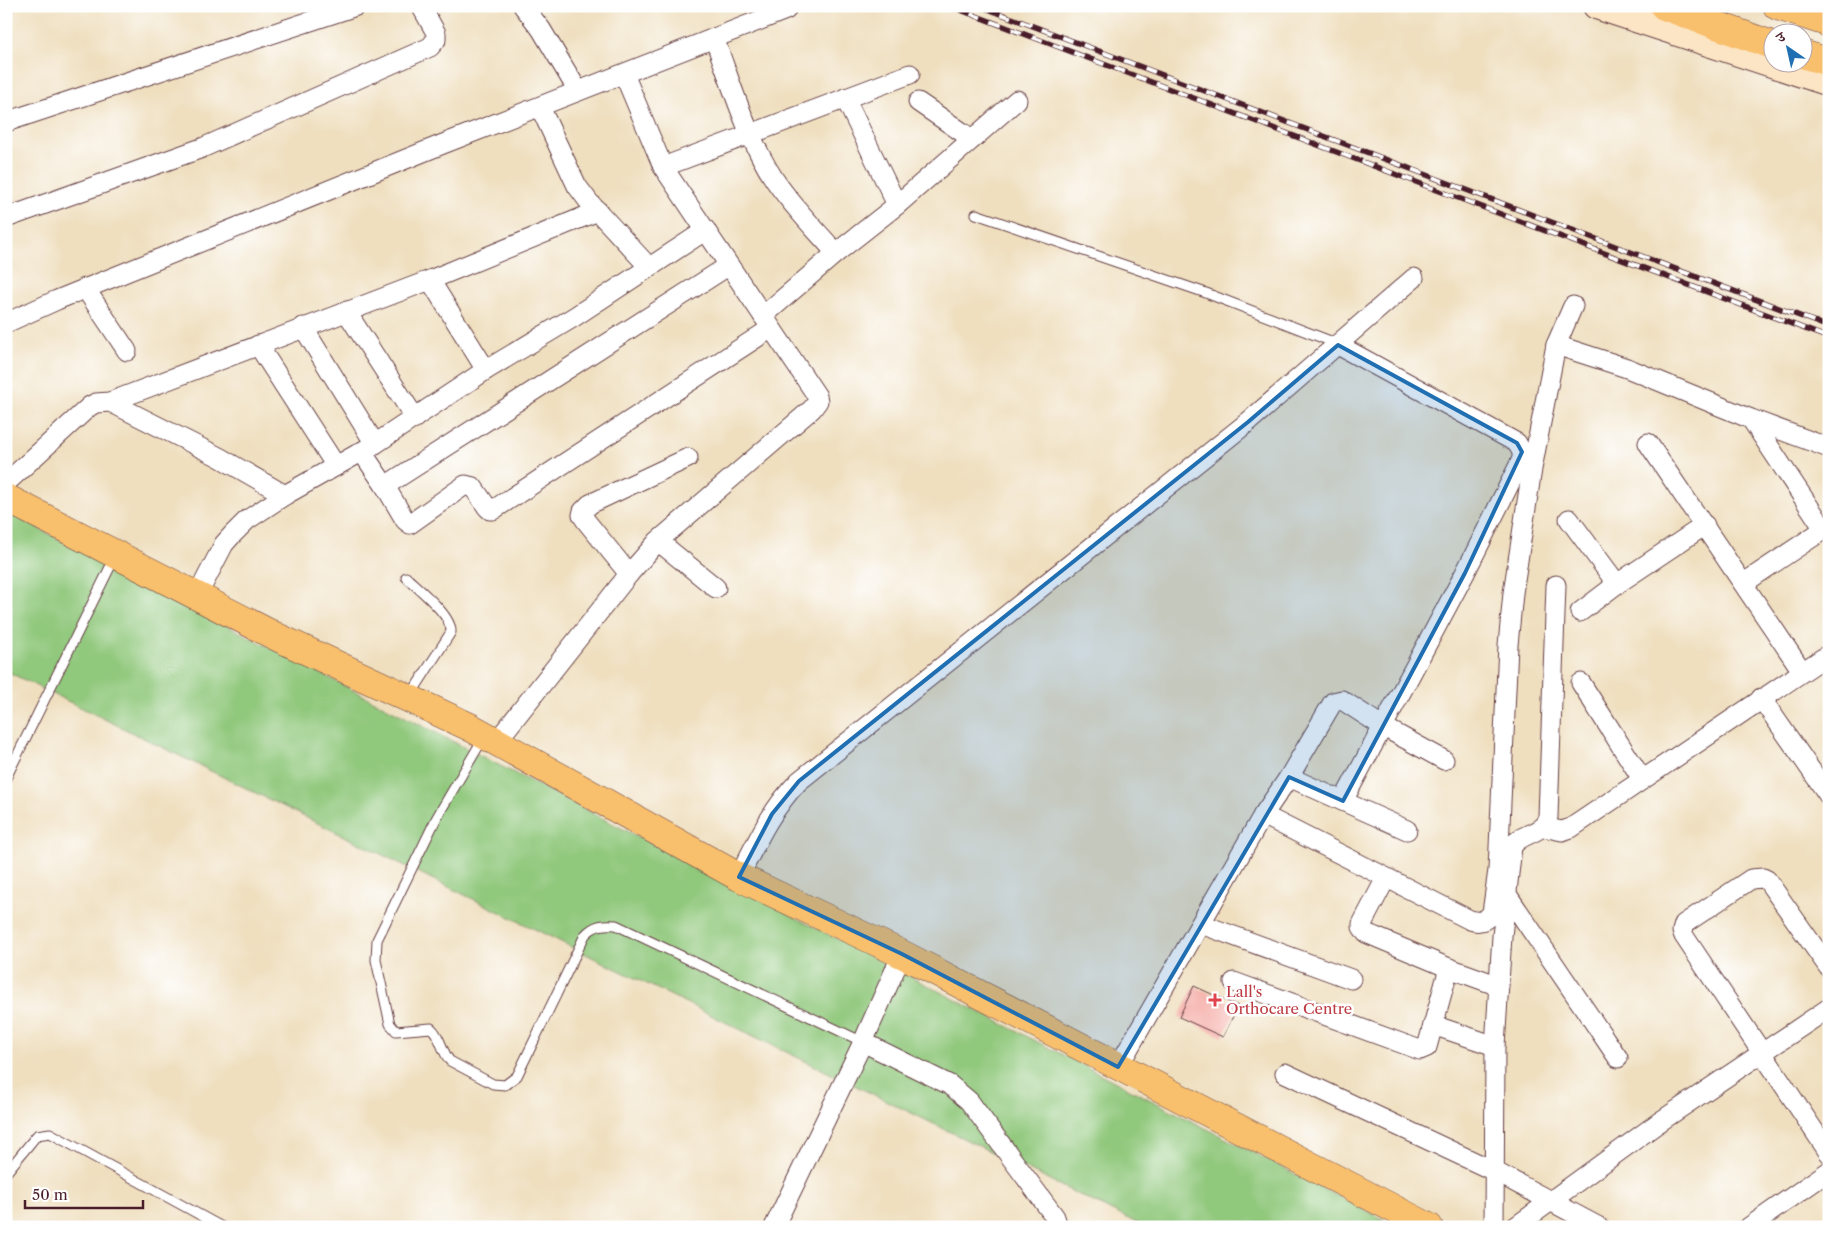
<svg xmlns="http://www.w3.org/2000/svg" width="1835" height="1233" font-family="'Libre Caslon Text','Noto Serif Devanagari',serif">
	<rect width="100%" height="100%" fill="#fff"/>
	<filter id="ink" filterUnits="userSpaceOnUse"><feTurbulence type="fractalNoise" baseFrequency=".02" numOctaves="2"/><feDisplacementMap in="SourceGraphic" scale="10" xChannelSelector="R" yChannelSelector="G"/><feConvolveMatrix kernelMatrix="1 2 1 2 8 2 1 2 1" color-interpolation-filters="sRGB"/></filter>
	<filter id="wash" filterUnits="userSpaceOnUse"><feTurbulence type="fractalNoise" baseFrequency=".0096" numOctaves="4" result="noise"/><feDisplacementMap in="SourceGraphic" scale="20" xChannelSelector="R" yChannelSelector="G"/><feGaussianBlur stdDeviation="1.12" result="paint"/><feColorMatrix in="noise" values="0 0 0 0 0 0 0 0 0 0 0 0 0 0 0 0 0 1.4 0 .05"/><feComposite in="paint" operator="in"/></filter>
	<g filter="url(#wash)">
		<rect width="100%" height="100%" fill="#efdfbf"/>
		<polygon fill="#90c87b" stroke="#6d7453" points="6,512 1398,1227 1145,1227 6,671"/>
		<g id="blocks">
			<polygon fill="#f5aea8" points="1194,986 1238,1006 1223,1037 1179,1017"/>
		</g>
	</g>
	<g filter="url(#ink)">
		<use href="#blocks" fill-opacity="0" stroke="#633c41" stroke-width="1"/>
		<g fill="none" stroke-linecap="round" stroke-linejoin="round">
			<defs>
				<g id="service">
					<polyline points="976,214 1206,293 1338,344"/>
					<path d="M406,577C418,589 452,615 451,632L410,696"/>
					<path d="M484,737L437,817L377,940L376,960L390,1024L396,1031L431,1028C441,1036 441,1051 450,1061L493,1084L505,1085L517,1076L585,935C594,925 603,924 616,925L863,1042"/>
					<polyline points="6,778 115,557"/>
					<polyline points="6,1173 37,1135 50,1133 222,1227"/>
				</g>
				<g id="minor">
					<polyline points="523,6 541,29 578,91"/>
					<path d="M714,38C732,85 747,138 774,179C792,206 815,229 836,253"/>
					<polyline points="624,74 663,167 817,396 818,401 812,409 658,541 629,574"/>
					<polyline points="845,98 897,205"/>
					<polyline points="918,102 972,139"/>
					<polyline points="540,107 577,186 589,202 649,267"/>
					<polyline points="6,122 356,6"/>
					<polyline points="663,167 910,74"/>
					<polyline points="6,218 202,148 430,47 436,40 436,33 421,6"/>
					<polyline points="430,280 486,370"/>
					<polyline points="85,288 127,351"/>
					<polyline points="346,311 415,418"/>
					<polyline points="763,316 836,253 897,205 1017,100"/>
					<polyline points="6,323 57,300 443,144 786,10"/>
					<polyline points="303,327 375,444"/>
					<polyline points="258,345 336,466"/>
					<polyline points="1338,345 1517,443 1522,452 1522,459 1465,573 1343,801"/>
					<polyline points="1556,345 1627,368 1751,419 1829,448"/>
					<polyline points="110,402 430,280 598,211"/>
					<polyline points="1751,419 1824,529"/>
					<polyline points="1648,443 1802,671"/>
					<polyline points="362,452 385,486 405,520 410,524 465,485 473,487 487,507 490,510 493,510 770,329"/>
					<polyline points="6,483 90,406 96,403 110,402 219,457 285,495"/>
					<polyline points="385,486 728,266"/>
					<polyline points="1569,519 1617,584"/>
					<polyline points="658,541 716,588"/>
					<polyline points="1744,583 1829,526"/>
					<polyline points="197,596 224,544 232,535 247,520 285,495 375,444 486,370 574,317 706,230"/>
					<polyline points="1580,612 1617,584 1705,525"/>
					<polyline points="1581,683 1642,779"/>
					<polyline points="1761,698 1829,796"/>
					<polyline points="497,741 629,574 586,521 582,515 583,511 590,504 688,458"/>
					<polyline points="1289,777 1407,830"/>
					<path d="M1263,815L1470,920C1479,923 1486,921 1492,913L1498,870L1508,645L1513,593L1532,469L1556,345L1573,306"/>
					<polyline points="1543,827 1562,831 1571,828 1829,654"/>
					<path d="M739,877C756,843 772,808 799,781L1248,422L1414,278"/>
					<polyline points="1386,878 1362,924 1362,927 1366,933 1449,968 1499,986"/>
					<polyline points="1506,893 1618,1058"/>
					<polyline points="1201,924 1351,979"/>
					<polyline points="1829,968 1767,880 1763,878 1751,879 1684,924 1682,931 1684,936 1829,1153"/>
					<polyline points="1234,982 1420,1050 1427,1047 1449,968"/>
					<polyline points="1433,1025 1495,1046"/>
					<polyline points="863,1042 950,1085 969,1101 1055,1217 1058,1227"/>
					<polyline points="1118,1067 1263,815 1289,777 1333,702 1342,700 1382,726 1444,760"/>
					<polyline points="1285,1073 1494,1171 1599,1227"/>
					<polyline points="774,1227 863,1042 902,954"/>
					<path d="M1494,1227L1495,1046L1502,936L1512,847C1520,832 1544,835 1548,817L1556,585"/>
					<polyline points="1515,1227 1658,1123 1829,1008"/>
					<polyline points="1749,1227 1829,1171"/>
				</g>
				<polyline id="secondary" points="1596,6 1829,83"/>
				<polyline id="primary" points="6,498 275,636 470,727 739,877 902,954 1429,1227"/>
				<g id="trunk">
					<polyline points="1664,6 1772,45"/>
					<polyline points="1777,6 1829,23"/>
					<polyline points="1802,54 1829,62"/>
				</g>
			</defs>
			<use href="#service" stroke="#633c41" stroke-width="11"/>
			<use href="#minor" stroke="#633c41" stroke-width="21"/>
			<use href="#secondary" stroke="#633c41" stroke-width="28"/>
			<use href="#primary" stroke="#633c41" stroke-width="29"/>
			<use href="#trunk" stroke="#633c41" stroke-width="29"/>
			<use href="#service" stroke="#fff" stroke-width="9"/>
			<use href="#minor" stroke="#fff" stroke-width="19"/>
			<use href="#secondary" stroke="#fce5c4" stroke-width="26"/>
			<use href="#primary" stroke="#f8bf6c" stroke-width="28"/>
			<use href="#trunk" stroke="#f8bf6c" stroke-width="28"/>
			<defs>
				<g id="rail">
					<polyline points="950,6 1829,338"/>
					<polyline points="980,6 1829,327"/>
				</g>
			</defs>
			<use href="#rail" stroke="#4a1f2b" stroke-width="5.5"/>
			<use href="#rail" stroke="#fff" stroke-width="4" stroke-dasharray="11" stroke-linecap="butt"/>
		</g>
	</g>
	<path fill="#1f6fb2" fill-opacity="0.2" stroke="#1f6fb2" stroke-width="4" stroke-linejoin="round" d="M1338,345L1517,443L1522,452L1465,573L1343,801L1289,777L1118,1067L902,954L739,877L772,814L799,781L1248,422Z"/>
	<path fill="#e0444e" stroke="#fff" stroke-width="2" d="M1212.5 992.5h5v5h5v5h-5v5h-5v-5h-5v-5h5z"/>
	<g text-anchor="middle" dominant-baseline="central" stroke-width="5" stroke-linejoin="round" paint-order="stroke">
		<g font-size="15" fill="#be3a42" stroke="#fff" text-anchor="start">
			<text x="1226" y="991">Lall's<tspan x="1226" dy="17">Orthocare Centre</tspan></text>
		</g>
	</g>
	<rect width="1835" height="1233" fill="none" stroke="#fff" stroke-width="25"/>
	<g transform="translate(1788 48) rotate(326)"><circle r="24" fill="#ffffff" stroke="#b7a5aa"/>
	<path d="M0-4L9 19L0 12L-9 19Z" fill="#1f6fb2"/>
	<text y="-8" font-size="14" font-weight="bold" text-anchor="middle" fill="#4a1f2b">उ</text>
	</g>
	<path d="M25 1200v8h118v-8" fill="none" stroke="#4a1f2b" stroke-width="2.5"/>
	<text x="32" y="1200" font-size="15" fill="#4a1f2b" stroke="#ffffff" stroke-width="4" paint-order="stroke">50 m</text>
</svg>
